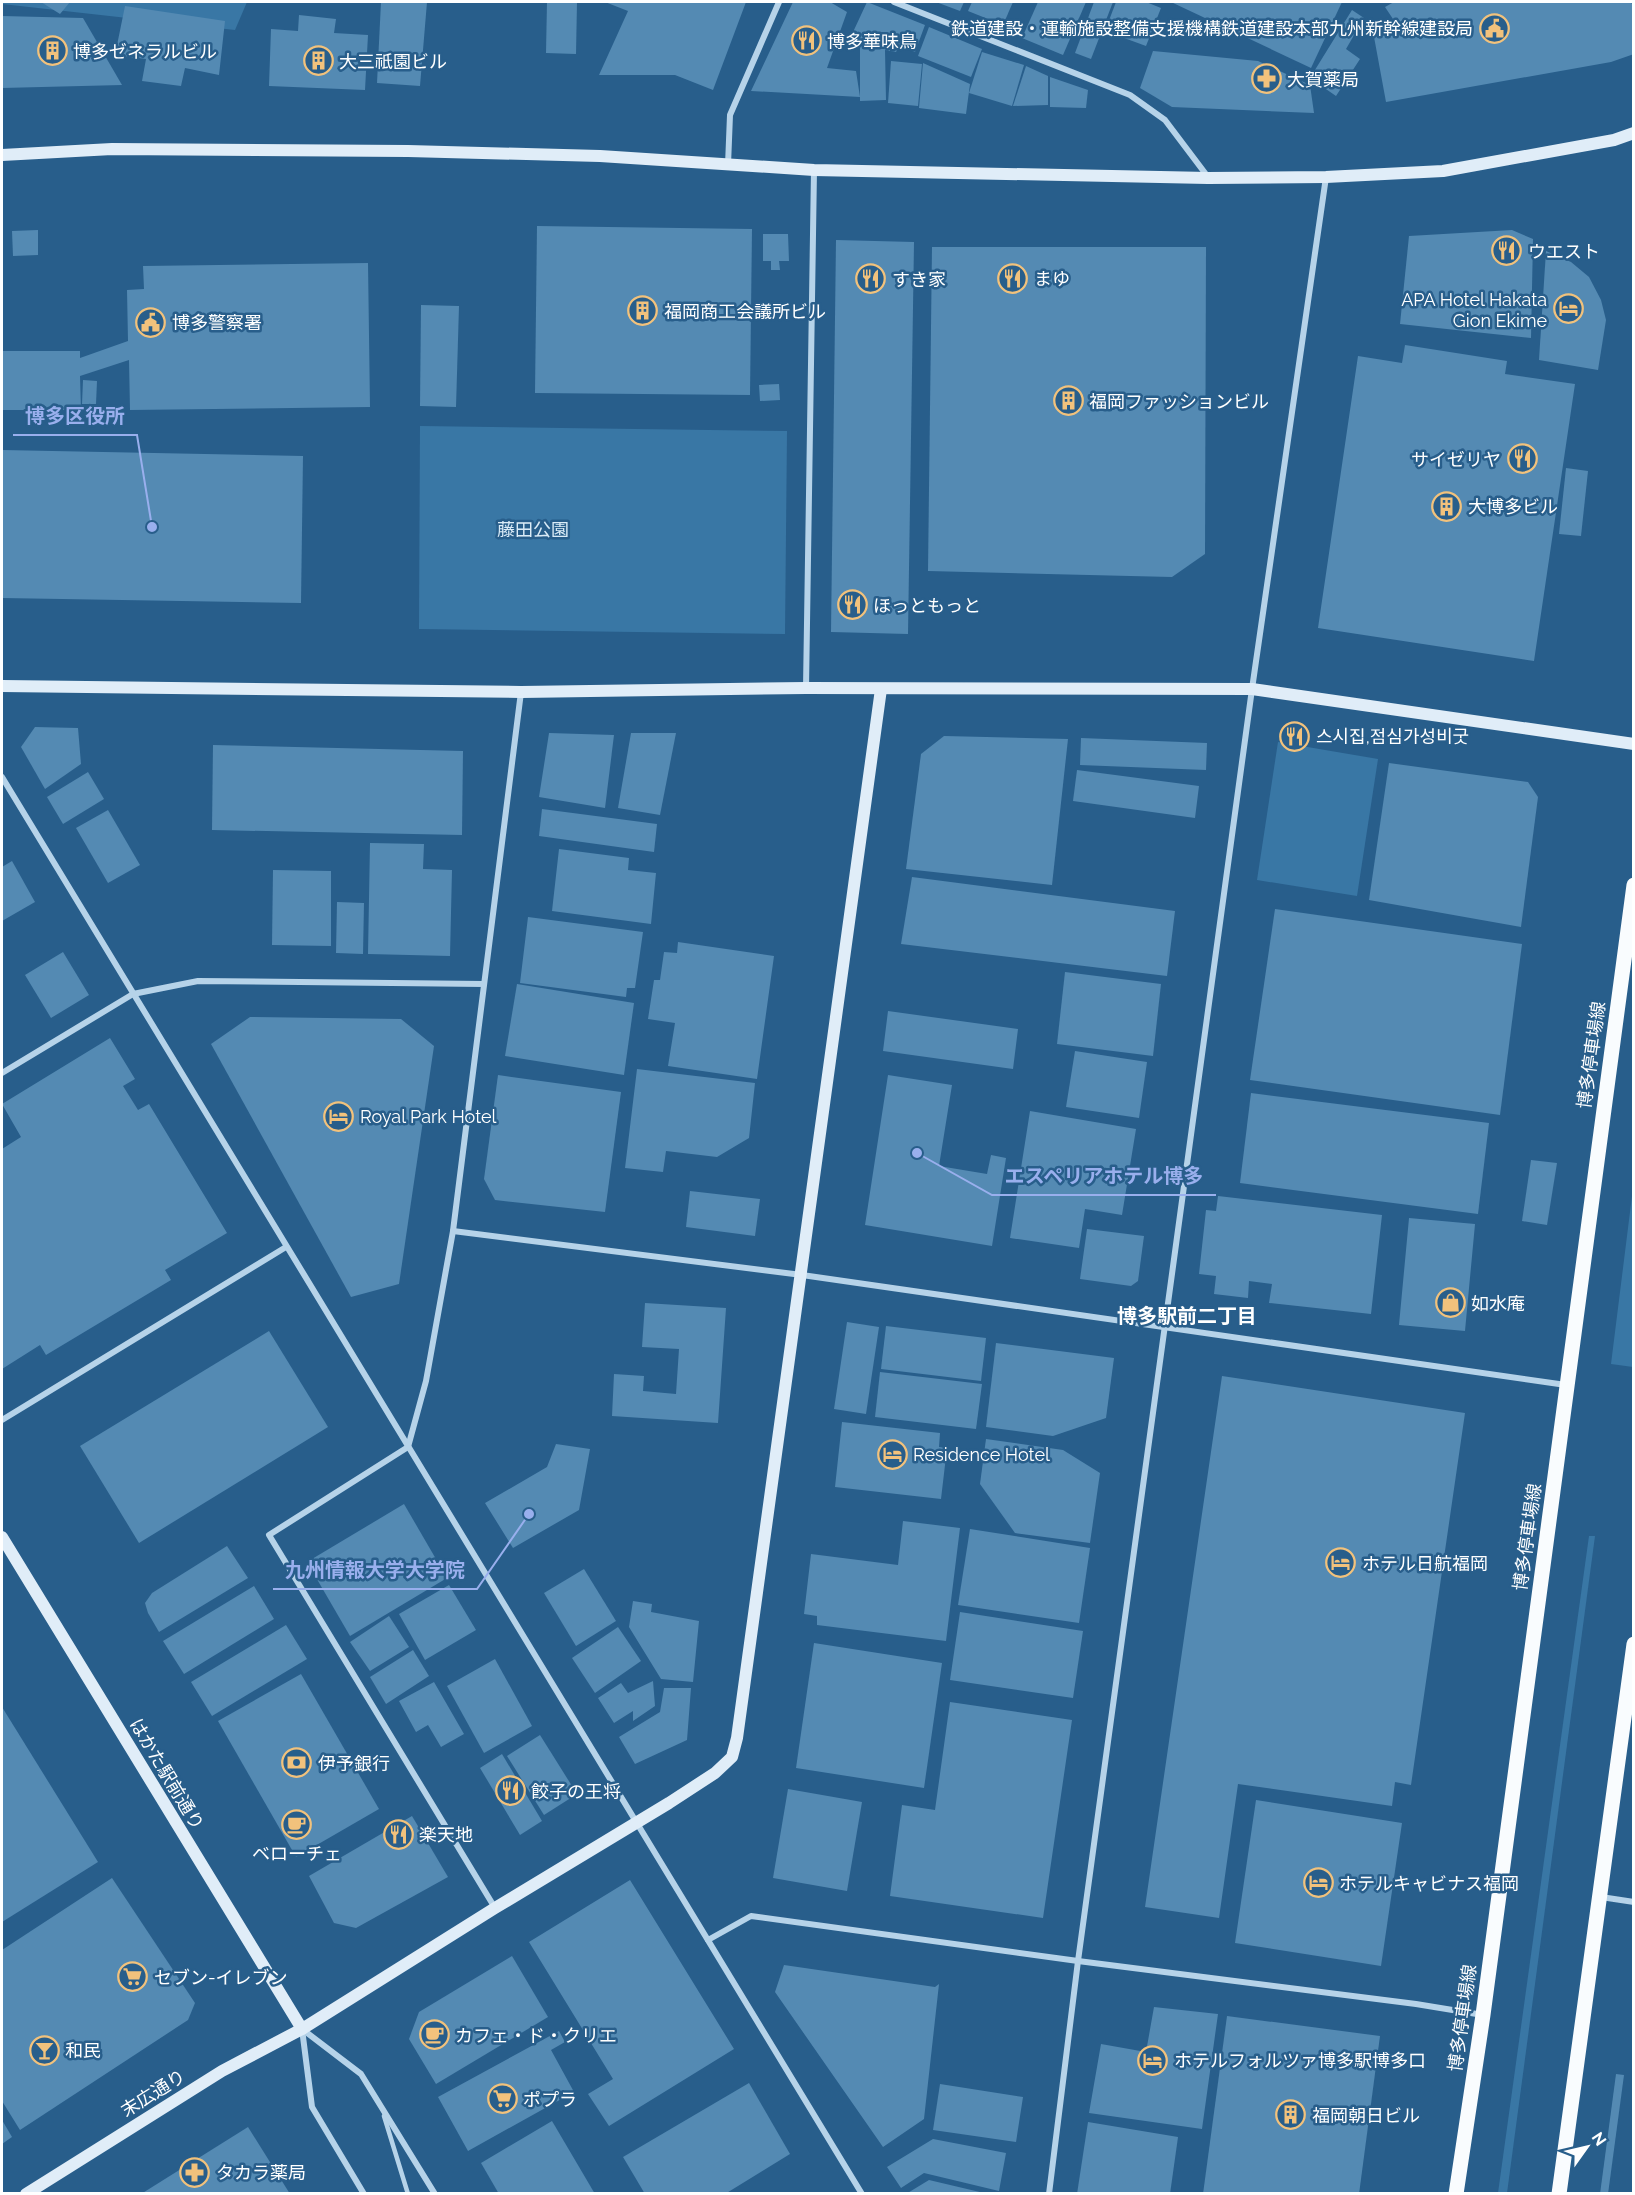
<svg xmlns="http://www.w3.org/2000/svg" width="1635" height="2195" font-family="Raleway,'Noto Sans JP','Noto Sans KR',sans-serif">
	<rect width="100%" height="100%" fill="#285e8b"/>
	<g fill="#3977a5">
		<polygon points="2,2 247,2 235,30 2,4"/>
		<polygon points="420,426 787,431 785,634 419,629"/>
		<polygon points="1278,742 1378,759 1357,896 1257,880"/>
		<polygon points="1633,1188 1633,1367 1611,1364"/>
		<polygon points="1589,1536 1595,1536 1507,2193 1498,2193"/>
	</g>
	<g fill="#548ab3">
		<polygon points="41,2 70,2 60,14"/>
		<polygon points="381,2 427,2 420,86 377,83"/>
		<polygon points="547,2 577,2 576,54 546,53"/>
		<polygon points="605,2 746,2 713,90 675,75 599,75 628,11"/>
		<polygon points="793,2 830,2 847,12 827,68 856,71 860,97 751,91"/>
		<polygon points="867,2 925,25 915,52 899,46 896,52 885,50 886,100 860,101 860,47 847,45"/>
		<polygon points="936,2 964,2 960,11"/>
		<polygon points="972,2 1013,2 1003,25 968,11"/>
		<polygon points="1038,2 1086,2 1063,55 1022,38"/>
		<polygon points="1094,2 1113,2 1091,59 1075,53"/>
		<polygon points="1116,2 1146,2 1161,8 1146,46 1105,31"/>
		<polygon points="1171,2 1342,2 1311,68"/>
		<polygon points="1394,2 1627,2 1634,4 1634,54 1611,62 1386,102 1372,26 1395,22 1385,7"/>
		<polygon points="125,6 225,21 219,75 185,68 181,86 142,81 146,59 115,55"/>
		<polygon points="1352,10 1364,18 1346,49 1360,59 1336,96 1310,78"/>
		<polygon points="299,15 336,19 334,33 368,35 365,90 269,86 271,29 298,31"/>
		<polygon points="2,16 83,18 122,85 2,88"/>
		<polygon points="929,27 982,49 971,77 918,56"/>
		<polygon points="1153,51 1258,61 1310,85 1314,113 1172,107 1140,88"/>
		<polygon points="982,52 1024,65 1012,106 969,93"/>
		<polygon points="891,61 922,64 918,106 888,103"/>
		<polygon points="923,63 970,84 966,114 919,108"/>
		<polygon points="1026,66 1048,76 1048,105 1013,106"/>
		<polygon points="1050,77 1088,90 1086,108 1050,107"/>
		<polygon points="537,226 752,229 750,395 535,393"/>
		<polygon points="38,230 38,255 13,256 12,231"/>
		<polygon points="1512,230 1533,239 1531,338 1400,324 1409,236"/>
		<polygon points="763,234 788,234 789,261 779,261 780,270 771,270 771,261 763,261"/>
		<polygon points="836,240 914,242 908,634 831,632"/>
		<polygon points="932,247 1206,247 1205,554 1172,577 928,571"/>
		<polygon points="1546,251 1571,262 1589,277 1601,300 1606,320 1598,370 1539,360"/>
		<polygon points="368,263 370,407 130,410 129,360 80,376 81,410 2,410 2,351 80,351 80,358 128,341 127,290 144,289 143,266"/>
		<polygon points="421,305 459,306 456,407 420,406"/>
		<polygon points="1405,345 1507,361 1505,374 1575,384 1534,661 1318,628 1358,356 1402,363"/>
		<polygon points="83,380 97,381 96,404 82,404"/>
		<polygon points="779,384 780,400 760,401 759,385"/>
		<polygon points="2,450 303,456 301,603 2,598"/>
		<polygon points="1566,468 1588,471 1581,536 1559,534"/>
		<polygon points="35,727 78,728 81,764 45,789 21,747"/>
		<polygon points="549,733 614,735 605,808 539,797"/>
		<polygon points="631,733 676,733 660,815 618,808"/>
		<polygon points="944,736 1068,739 1052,885 906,869 921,754"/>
		<polygon points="1081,738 1207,743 1206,770 1080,765"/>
		<polygon points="213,745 463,751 462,835 212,830"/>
		<polygon points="1389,763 1528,782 1538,797 1521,927 1369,900"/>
		<polygon points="1077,770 1199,786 1195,818 1073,801"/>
		<polygon points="88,772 104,799 63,824 47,797"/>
		<polygon points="542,809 657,824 654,852 539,836"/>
		<polygon points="108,810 140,865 108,883 76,828"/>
		<polygon points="370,843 424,844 423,869 452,870 450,956 368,954"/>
		<polygon points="559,849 629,858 628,870 656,873 651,924 552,911"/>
		<polygon points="12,861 35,902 2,921 2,867"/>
		<polygon points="273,870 331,871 331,946 272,945"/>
		<polygon points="912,877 1175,911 1167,976 901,944"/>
		<polygon points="337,902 364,903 363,954 336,953"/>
		<polygon points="1275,909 1522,944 1500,1115 1250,1080"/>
		<polygon points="528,917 643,932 635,988 627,988 626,997 520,983"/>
		<polygon points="678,942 774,956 757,1079 668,1066 675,1023 648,1019 654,980 660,980 664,952 677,953"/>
		<polygon points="63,952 89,995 51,1018 25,975"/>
		<polygon points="1065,972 1161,984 1153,1056 1057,1044"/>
		<polygon points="517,984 634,1003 624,1075 505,1056"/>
		<polygon points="888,1011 1018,1029 1013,1069 883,1051"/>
		<polygon points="250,1017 401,1019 434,1046 399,1284 351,1297 211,1044"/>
		<polygon points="110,1038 135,1079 123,1086 138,1110 149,1104 227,1233 165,1270 171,1280 46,1355 40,1345 2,1369 2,1149 21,1137 2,1104"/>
		<polygon points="1075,1051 1147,1062 1139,1118 1066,1107"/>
		<polygon points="637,1069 755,1083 749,1138 717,1157 666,1151 663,1172 625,1168"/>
		<polygon points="498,1075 621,1092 605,1212 495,1200 484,1179"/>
		<polygon points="888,1075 952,1085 939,1166 987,1174 991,1155 1006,1158 992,1246 865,1225"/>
		<polygon points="1251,1093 1489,1123 1478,1214 1240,1183"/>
		<polygon points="1030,1111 1136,1129 1122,1215 1085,1209 1079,1248 1010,1238"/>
		<polygon points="1531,1160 1557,1163 1547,1225 1522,1221"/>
		<polygon points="690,1191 760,1199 755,1236 686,1227"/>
		<polygon points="1218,1196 1382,1215 1371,1314 1269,1303 1272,1284 1249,1281 1248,1298 1214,1294 1216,1276 1199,1274 1206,1210 1216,1211"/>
		<polygon points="1409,1218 1475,1224 1465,1331 1399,1325"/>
		<polygon points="1087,1229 1144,1236 1138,1281 1131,1286 1080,1279"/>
		<polygon points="645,1303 726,1308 718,1423 612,1416 614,1374 644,1376 643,1391 676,1394 679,1349 642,1347"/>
		<polygon points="847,1322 879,1327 866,1414 834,1409"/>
		<polygon points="886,1326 986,1338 981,1381 881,1369"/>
		<polygon points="269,1331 328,1427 139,1543 80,1446"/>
		<polygon points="996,1343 1114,1358 1106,1418 1053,1436 986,1427"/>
		<polygon points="880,1372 982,1384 976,1429 875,1417"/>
		<polygon points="1222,1376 1465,1413 1411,1785 1395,1782 1392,1806 1238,1784 1219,1918 1145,1907"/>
		<polygon points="842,1422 940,1433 939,1447 947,1448 941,1499 835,1487"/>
		<polygon points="986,1439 1063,1450 1100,1473 1090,1543 1015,1533 980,1484"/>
		<polygon points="556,1444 590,1449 579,1510 513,1548 485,1503 547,1467"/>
		<polygon points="404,1504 447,1578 350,1636 307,1562"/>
		<polygon points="903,1521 960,1528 946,1641 817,1625 817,1616 804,1614 811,1554 898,1565"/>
		<polygon points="970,1529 1090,1548 1079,1623 958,1605"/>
		<polygon points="227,1546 248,1578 159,1632 148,1613 145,1603 152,1593"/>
		<polygon points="584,1569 616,1621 576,1646 544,1593"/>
		<polygon points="449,1585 476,1630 425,1660 399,1614"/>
		<polygon points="254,1586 274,1619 184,1674 163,1641"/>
		<polygon points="633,1601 652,1604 651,1612 699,1621 693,1682 661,1679 629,1627"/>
		<polygon points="960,1612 1083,1631 1073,1698 950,1680"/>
		<polygon points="389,1616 409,1647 370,1671 350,1642"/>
		<polygon points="286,1625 307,1659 212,1716 191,1682"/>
		<polygon points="618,1627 641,1661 595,1693 572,1658"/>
		<polygon points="814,1643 942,1663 924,1788 796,1768"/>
		<polygon points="413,1650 429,1676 386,1704 370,1677"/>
		<polygon points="495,1659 532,1726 484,1753 447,1686"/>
		<polygon points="301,1674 379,1809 296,1857 218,1721"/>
		<polygon points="653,1681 655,1706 633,1721 633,1711 614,1723 598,1698 621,1683 628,1693"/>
		<polygon points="434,1682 464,1734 441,1747 428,1725 416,1732 399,1701"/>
		<polygon points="664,1688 691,1688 687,1740 635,1764 619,1737 660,1712"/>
		<polygon points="950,1702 1072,1720 1043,1918 890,1896 902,1805 935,1810"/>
		<polygon points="2,1707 98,1862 2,1922"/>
		<polygon points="540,1735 577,1794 544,1815 507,1756"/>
		<polygon points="502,1754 542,1821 520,1835 480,1768"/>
		<polygon points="788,1789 862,1802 847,1891 773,1878"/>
		<polygon points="1256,1800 1402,1823 1381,1966 1235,1943"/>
		<polygon points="412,1816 448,1877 356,1928 334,1923 309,1876"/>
		<polygon points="112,1878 195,2003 188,2020 20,2130 2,2101 2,1950"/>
		<polygon points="630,1880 734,2049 609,2126 588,2094 613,2079 529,1942"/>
		<polygon points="512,1956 548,2017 436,2084 409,2039 419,2012"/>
		<polygon points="784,1965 935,1987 939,1984 924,2119 883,2147 775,1992"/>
		<polygon points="1154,2007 1218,2014 1202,2129 1089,2113 1101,2044 1146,2052"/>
		<polygon points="1227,2016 1380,2036 1359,2194 1203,2194"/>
		<polygon points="559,2031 565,2042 551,2050 574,2092 468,2151 438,2097"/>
		<polygon points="1616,2074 1624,2075 1608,2194 1600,2194"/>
		<polygon points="749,2083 790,2154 725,2194 645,2194 623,2157"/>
		<polygon points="940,2084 1023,2097 1016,2142 933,2130"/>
		<polygon points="2,2120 12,2137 2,2144"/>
		<polygon points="552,2121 595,2194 499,2194 481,2163"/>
		<polygon points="1088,2122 1178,2137 1170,2194 1077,2194"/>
		<polygon points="248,2127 290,2194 141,2194"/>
		<polygon points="933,2139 1006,2153 999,2191 924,2173 901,2188 887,2167"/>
		<polygon points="929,2180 984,2193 984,2194 906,2194"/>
	</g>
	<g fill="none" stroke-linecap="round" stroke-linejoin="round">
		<polyline stroke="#b6d3e9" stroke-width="4.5" points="384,2116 408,2194"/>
		<g stroke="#b6d3e9" stroke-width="6">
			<polyline points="894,2 1130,95 1165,120 1208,177"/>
			<polyline points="728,165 730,115 779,2"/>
			<polyline points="806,688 814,170"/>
			<polyline points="2,777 862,2194"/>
			<polyline points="2,1073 133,994 198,981 484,984"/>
			<polyline points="453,1231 802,1275 1566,1385"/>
			<polyline points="2,1420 286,1247"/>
			<polyline points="1601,1897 1634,1902"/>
			<polyline points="495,1908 269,1535 408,1447 426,1381 453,1231 521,692"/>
			<polyline points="708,1940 751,1916 1078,1961 1416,2004 1483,2015"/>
			<polyline points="302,2029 361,2074 435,2194"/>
			<polyline points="302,2029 312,2107 364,2194"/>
			<polyline points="1049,2194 1078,1961 1252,689 1326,177"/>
		</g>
		<g stroke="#e0edf8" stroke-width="12">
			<polyline points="2,155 112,149 408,151 600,156 814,170 1208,178 1326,177 1443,171 1614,140 1634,133"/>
			<polyline points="2,686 521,692 806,688 1252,689 1634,744"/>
			<polyline points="2,1537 302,2029"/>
			<polyline points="26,2194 222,2071 302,2029 495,1908 669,1803 715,1773 732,1757 737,1738 881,689"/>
		</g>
		<g stroke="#f9fcfe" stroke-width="15">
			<polyline points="1456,2194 1483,2015 1634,885"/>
			<polyline points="1559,2194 1634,1644"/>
		</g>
	</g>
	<defs>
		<symbol id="civic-ring" viewBox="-11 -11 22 22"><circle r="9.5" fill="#285e8b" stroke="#f2c27c" stroke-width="1.5"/><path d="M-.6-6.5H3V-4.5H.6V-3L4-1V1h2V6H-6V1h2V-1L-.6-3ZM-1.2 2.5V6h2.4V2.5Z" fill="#f2c27c"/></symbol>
		<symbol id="restaurant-ring" viewBox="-11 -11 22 22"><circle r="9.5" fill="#285e8b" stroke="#f2c27c" stroke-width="1.5"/><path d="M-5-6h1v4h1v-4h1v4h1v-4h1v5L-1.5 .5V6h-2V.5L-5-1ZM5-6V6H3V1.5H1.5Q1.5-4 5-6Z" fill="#f2c27c"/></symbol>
		<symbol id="building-ring" viewBox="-11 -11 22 22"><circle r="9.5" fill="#285e8b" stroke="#f2c27c" stroke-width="1.5"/><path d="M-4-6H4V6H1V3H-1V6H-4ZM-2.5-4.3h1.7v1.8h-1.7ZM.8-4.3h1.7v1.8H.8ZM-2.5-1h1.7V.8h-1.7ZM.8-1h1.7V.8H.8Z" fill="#f2c27c"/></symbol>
		<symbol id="pharmacy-ring" viewBox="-11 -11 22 22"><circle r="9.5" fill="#285e8b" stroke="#f2c27c" stroke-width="1.5"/><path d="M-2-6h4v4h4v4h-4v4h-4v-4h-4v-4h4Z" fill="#f2c27c"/></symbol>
		<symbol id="hotel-ring" viewBox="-11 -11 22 22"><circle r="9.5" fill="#285e8b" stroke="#f2c27c" stroke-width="1.5"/><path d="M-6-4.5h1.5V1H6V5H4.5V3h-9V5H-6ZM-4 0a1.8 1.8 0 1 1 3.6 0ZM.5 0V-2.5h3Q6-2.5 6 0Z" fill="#f2c27c"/></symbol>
		<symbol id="shop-ring" viewBox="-11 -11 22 22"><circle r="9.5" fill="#285e8b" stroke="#f2c27c" stroke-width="1.5"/><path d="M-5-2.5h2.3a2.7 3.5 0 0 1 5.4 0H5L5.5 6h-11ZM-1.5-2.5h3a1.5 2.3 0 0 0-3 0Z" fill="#f2c27c"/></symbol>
		<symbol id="bank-ring" viewBox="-11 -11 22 22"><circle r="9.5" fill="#285e8b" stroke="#f2c27c" stroke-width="1.5"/><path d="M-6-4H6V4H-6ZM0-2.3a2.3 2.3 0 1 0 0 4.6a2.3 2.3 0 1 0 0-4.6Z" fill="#f2c27c"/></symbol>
		<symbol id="cafe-ring" viewBox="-11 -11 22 22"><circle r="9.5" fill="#285e8b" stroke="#f2c27c" stroke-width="1.5"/><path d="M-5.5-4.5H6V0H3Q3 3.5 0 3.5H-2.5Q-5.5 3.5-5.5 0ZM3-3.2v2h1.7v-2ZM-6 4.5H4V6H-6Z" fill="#f2c27c"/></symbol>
		<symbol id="supermarket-ring" viewBox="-11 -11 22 22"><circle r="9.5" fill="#285e8b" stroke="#f2c27c" stroke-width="1.5"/><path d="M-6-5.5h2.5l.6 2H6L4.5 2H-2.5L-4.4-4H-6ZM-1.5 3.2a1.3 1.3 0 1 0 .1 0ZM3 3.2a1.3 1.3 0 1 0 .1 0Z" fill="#f2c27c"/></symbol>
		<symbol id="bar-ring" viewBox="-11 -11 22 22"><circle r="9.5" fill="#285e8b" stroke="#f2c27c" stroke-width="1.5"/><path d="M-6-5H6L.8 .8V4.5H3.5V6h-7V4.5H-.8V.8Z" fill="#f2c27c"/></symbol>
	</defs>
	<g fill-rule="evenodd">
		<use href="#civic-ring" x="1478" y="12" width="33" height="33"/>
		<use href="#restaurant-ring" x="790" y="24" width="33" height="33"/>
		<use href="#building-ring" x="36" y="34" width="33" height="33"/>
		<use href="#building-ring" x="302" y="44" width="33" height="33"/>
		<use href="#pharmacy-ring" x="1250" y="62" width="33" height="33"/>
		<use href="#restaurant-ring" x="1490" y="234" width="33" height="33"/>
		<use href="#restaurant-ring" x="996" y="262" width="33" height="33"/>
		<use href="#restaurant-ring" x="854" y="262" width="33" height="33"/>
		<use href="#hotel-ring" x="1552" y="292" width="33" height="33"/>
		<use href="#building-ring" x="626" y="294" width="33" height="33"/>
		<use href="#civic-ring" x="134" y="306" width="33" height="33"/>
		<use href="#building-ring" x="1052" y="384" width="33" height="33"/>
		<use href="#restaurant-ring" x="1506" y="442" width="33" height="33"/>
		<use href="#building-ring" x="1430" y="490" width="33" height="33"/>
		<use href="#restaurant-ring" x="836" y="588" width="33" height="33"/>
		<use href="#restaurant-ring" x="1278" y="720" width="33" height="33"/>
		<use href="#hotel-ring" x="322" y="1100" width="33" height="33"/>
		<use href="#shop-ring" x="1434" y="1286" width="33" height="33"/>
		<use href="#hotel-ring" x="876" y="1438" width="33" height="33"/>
		<use href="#hotel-ring" x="1324" y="1546" width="33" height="33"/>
		<use href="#bank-ring" x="280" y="1746" width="33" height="33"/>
		<use href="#restaurant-ring" x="494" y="1774" width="33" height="33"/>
		<use href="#cafe-ring" x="280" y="1808" width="33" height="33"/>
		<use href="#restaurant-ring" x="382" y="1818" width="33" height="33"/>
		<use href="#hotel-ring" x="1302" y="1866" width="33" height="33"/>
		<use href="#supermarket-ring" x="116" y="1960" width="33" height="33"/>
		<use href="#cafe-ring" x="418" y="2018" width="33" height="33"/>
		<use href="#bar-ring" x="28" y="2034" width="33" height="33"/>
		<use href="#hotel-ring" x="1136" y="2044" width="33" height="33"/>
		<use href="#supermarket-ring" x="486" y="2082" width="33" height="33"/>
		<use href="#building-ring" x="1274" y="2098" width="33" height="33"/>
		<use href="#pharmacy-ring" x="178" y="2156" width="33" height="33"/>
	</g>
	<g text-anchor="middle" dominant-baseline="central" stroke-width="5" stroke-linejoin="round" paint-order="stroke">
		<g font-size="18" fill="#fff" stroke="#285e8b" text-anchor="start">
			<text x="1473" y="28" text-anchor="end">鉄道建設・運輸施設整備支援機構鉄道建設本部九州新幹線建設局</text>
			<text x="827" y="41">博多華味鳥</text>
			<text x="73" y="51">博多ゼネラルビル</text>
			<text x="339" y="61">大三祇園ビル</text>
			<text x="1287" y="79">大賀薬局</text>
			<text x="1528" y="251">ウエスト</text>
			<text x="1034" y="278">まゆ</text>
			<text x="892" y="279">すき家</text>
			<text x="1547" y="299" text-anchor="end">APA Hotel Hakata<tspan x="1547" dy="21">Gion Ekime</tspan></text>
			<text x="664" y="311">福岡商工会議所ビル</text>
			<text x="172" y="322">博多警察署</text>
			<text x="1089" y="401">福岡ファッションビル</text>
			<text x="1501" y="459" text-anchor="end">サイゼリヤ</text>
			<text x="1468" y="506">大博多ビル</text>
			<text x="873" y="605">ほっともっと</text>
			<text x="1316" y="736">스시집,점심가성비굿</text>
			<text x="360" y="1116">Royal Park Hotel</text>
			<text x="1471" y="1303">如水庵</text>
			<text x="913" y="1454">Residence Hotel</text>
			<text x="1362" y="1563">ホテル日航福岡</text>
			<text x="318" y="1763">伊予銀行</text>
			<text x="531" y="1791">餃子の王将</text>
			<text x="419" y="1834">楽天地</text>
			<text x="297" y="1853" text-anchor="middle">ベローチェ</text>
			<text x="1339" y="1883">ホテルキャビナス福岡</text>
			<text x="154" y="1977">セブン-イレブン</text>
			<text x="455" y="2035">カフェ・ド・クリエ</text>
			<text x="65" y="2050">和民</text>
			<text x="1174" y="2060">ホテルフォルツァ博多駅博多口</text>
			<text x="523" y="2099">ポプラ</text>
			<text x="1312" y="2115">福岡朝日ビル</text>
			<text x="216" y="2172">タカラ薬局</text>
		</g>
		<g font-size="18" fill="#daebf7" stroke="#285e8b">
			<text x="533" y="529">藤田公園</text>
		</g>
		<g font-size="18" fill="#fff" stroke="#285e8b">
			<text transform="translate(1591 1055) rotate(-82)">博多停車場線</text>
			<text transform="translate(1527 1537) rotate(-82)">博多停車場線</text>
			<text transform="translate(167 1774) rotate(59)">はかた駅前通り</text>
			<text transform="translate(1462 2018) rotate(-82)">博多停車場線</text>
			<text transform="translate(153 2093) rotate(-32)">末広通り</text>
		</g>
		<g font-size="20" font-weight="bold" fill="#fff" stroke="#285e8b">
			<text x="1187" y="1316">博多駅前二丁目</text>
		</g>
	</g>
	<path fill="none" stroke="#99afed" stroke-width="2" d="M152 527L137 435H13M917 1153L992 1195H1216M529 1514L477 1589H273"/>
	<g fill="#99afed" stroke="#285e8b" stroke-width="2">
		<circle cx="152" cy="527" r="6"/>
		<circle cx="917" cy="1153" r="6"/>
		<circle cx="529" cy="1514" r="6"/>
	</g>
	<g font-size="20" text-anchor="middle" font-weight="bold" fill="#99afed" stroke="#285e8b" stroke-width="5" stroke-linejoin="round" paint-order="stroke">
		<text x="75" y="423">博多区役所</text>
		<text x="1104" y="1183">エスペリアホテル博多</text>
		<text x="375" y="1577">九州情報大学大学院</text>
	</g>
	<rect width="1635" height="2195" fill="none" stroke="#ffffff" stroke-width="6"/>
	<g transform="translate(1587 2147) rotate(56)" stroke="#285e8b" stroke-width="4.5" paint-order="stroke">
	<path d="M0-4.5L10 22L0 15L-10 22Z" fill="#ffffff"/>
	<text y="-9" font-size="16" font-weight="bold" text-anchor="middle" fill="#ffffff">N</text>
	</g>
</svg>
